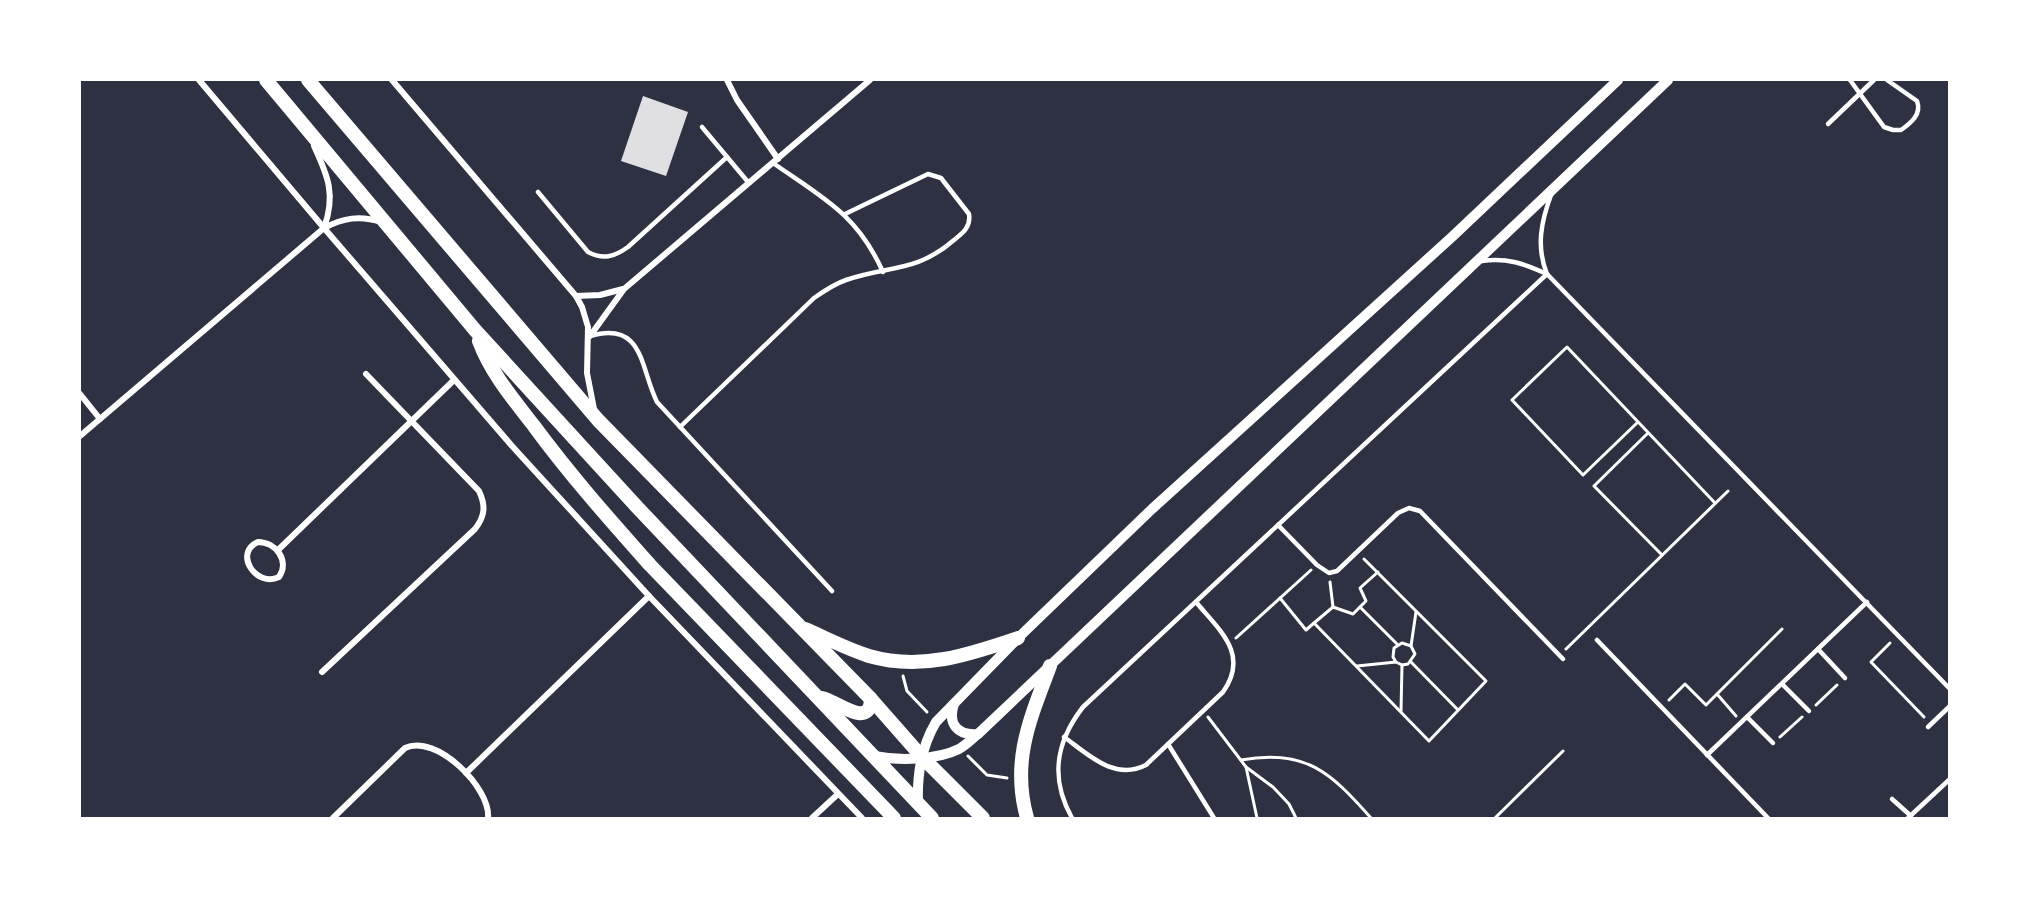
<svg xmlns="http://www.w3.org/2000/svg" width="2029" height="898" font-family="Signika,sans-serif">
	<rect width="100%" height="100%" fill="#2d3142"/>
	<polygon fill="#e0e0e3" points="643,96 688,112 666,176 621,161"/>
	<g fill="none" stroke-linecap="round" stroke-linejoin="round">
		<g stroke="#fff" stroke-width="3">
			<polyline points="1638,422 1583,475 1512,400 1567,347 1715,503"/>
			<polyline points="1648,433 1594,486 1662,555"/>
			<polyline points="1330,582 1333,607"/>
			<polyline points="1280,598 1306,630 1314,623 1429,741 1486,681 1364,559"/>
			<polyline points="1360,607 1397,644"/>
			<polyline points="1314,623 1333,607 1353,614 1366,601 1360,588 1378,572"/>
			<polyline points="1236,638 1311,570"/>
			<polyline points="1890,643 1871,662 1924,717"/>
			<polyline points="1411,646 1416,612"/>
			<polyline points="1566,649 1728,491"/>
			<polyline points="1411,662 1458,710"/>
			<polyline points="1357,666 1396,662 1402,665 1408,664 1415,654 1411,646 1402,643 1394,648 1393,657 1396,662"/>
			<polyline points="903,676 907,691 927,712"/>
			<polyline points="1717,694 1736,716"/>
			<polyline points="1669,700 1685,684 1706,705 1782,629"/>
			<polyline points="1816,705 1837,685"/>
			<polyline points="1401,711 1402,665"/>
			<polyline points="1208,717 1246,767 1273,787 1289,804 1296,818"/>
			<polyline points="1780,737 1802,717"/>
			<polyline points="968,756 987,775 1007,778"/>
			<path d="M1241,760C1306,748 1331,773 1371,818"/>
			<polyline points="1246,767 1257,818"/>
			<polyline points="1495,818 1563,751"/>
		</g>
		<g stroke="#fff" stroke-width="4.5">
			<path d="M1850,80L1884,127L1893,130H1901C1911,123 1922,114 1917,101L1887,80"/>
			<polyline points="1828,124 1874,80"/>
			<polyline points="702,127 748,182"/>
			<path d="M773,163C823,198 857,214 883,272"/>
			<path d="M538,192L588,252C603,260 614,257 628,247L727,157"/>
			<path d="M1482,261C1506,257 1525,264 1547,274L1950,689"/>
			<path d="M1547,274C1536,247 1541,222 1551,195"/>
			<path d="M590,336C644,320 640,368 657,402L832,591"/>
			<path d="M680,427L814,298C824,291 834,284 846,280C889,265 916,273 954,240C963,233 971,227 969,214L941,178L928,174L845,214"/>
			<polyline points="1278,525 1317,565 1329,573 1337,571 1398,513 1409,508 1420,511 1563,659"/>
			<polyline points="1597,640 1768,818"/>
			<polyline points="1818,649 1845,678"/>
			<polyline points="1782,684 1809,711"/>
			<polyline points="1747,717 1773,743"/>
			<polyline points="1928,727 1950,706"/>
			<path d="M1064,737C1089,755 1114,781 1146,765L1223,692C1250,654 1219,630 1196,602"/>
			<polyline points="1168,744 1214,818"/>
			<polyline points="1707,755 1867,602"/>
			<polyline points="1892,799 1911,816"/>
			<path d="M1072,818C1050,779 1055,743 1083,707L1547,274"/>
			<polyline points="1908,818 1950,779"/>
		</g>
		<g stroke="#fff" stroke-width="6">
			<polyline points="199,80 324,228 512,446 649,596 862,818"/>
			<polyline points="392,80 576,296 582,307 588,327 587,373 594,409"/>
			<polyline points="727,80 737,100 778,159"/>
			<path d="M314,146C328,176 336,195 324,228"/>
			<polyline points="576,296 600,295 623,289"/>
			<polyline points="590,336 624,289 870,80"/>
			<polyline points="80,394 100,419"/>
			<path d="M80,436L324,228C343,218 360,215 381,222"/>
			<path d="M258,542C276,542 290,561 279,577C256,588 233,553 258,542Z"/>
			<polyline points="278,550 454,380"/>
			<path d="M322,672L475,529C485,516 486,506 479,491L366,374"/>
			<polyline points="466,773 649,596"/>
			<path d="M333,818L405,748C436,733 491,788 488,818"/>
			<polyline points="812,818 838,794"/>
		</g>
		<g stroke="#fff" stroke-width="10">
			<path d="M954,704C947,724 958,736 978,734"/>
			<path d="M874,756C899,761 937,760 959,749C966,745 972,739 978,734L1668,80"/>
			<path d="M918,803C917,775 921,747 936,722L1018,638L1152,509L1453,236L1618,80"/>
		</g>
		<g stroke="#fff" stroke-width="14">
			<polyline points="266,80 475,330 637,507 932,818"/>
			<polyline points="308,80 598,420 871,699 922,757 983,818"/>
			<path d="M479,341C491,373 513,399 534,426C570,475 610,520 650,565L894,818"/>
			<path d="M805,629C826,638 847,649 869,656C921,671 968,655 1018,638"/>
			<path d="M822,698C837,701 870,730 871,699"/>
			<path d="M1027,818C1011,761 1030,719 1050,666"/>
		</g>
	</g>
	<rect width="2029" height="898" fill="none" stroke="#ffffff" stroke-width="162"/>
</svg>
